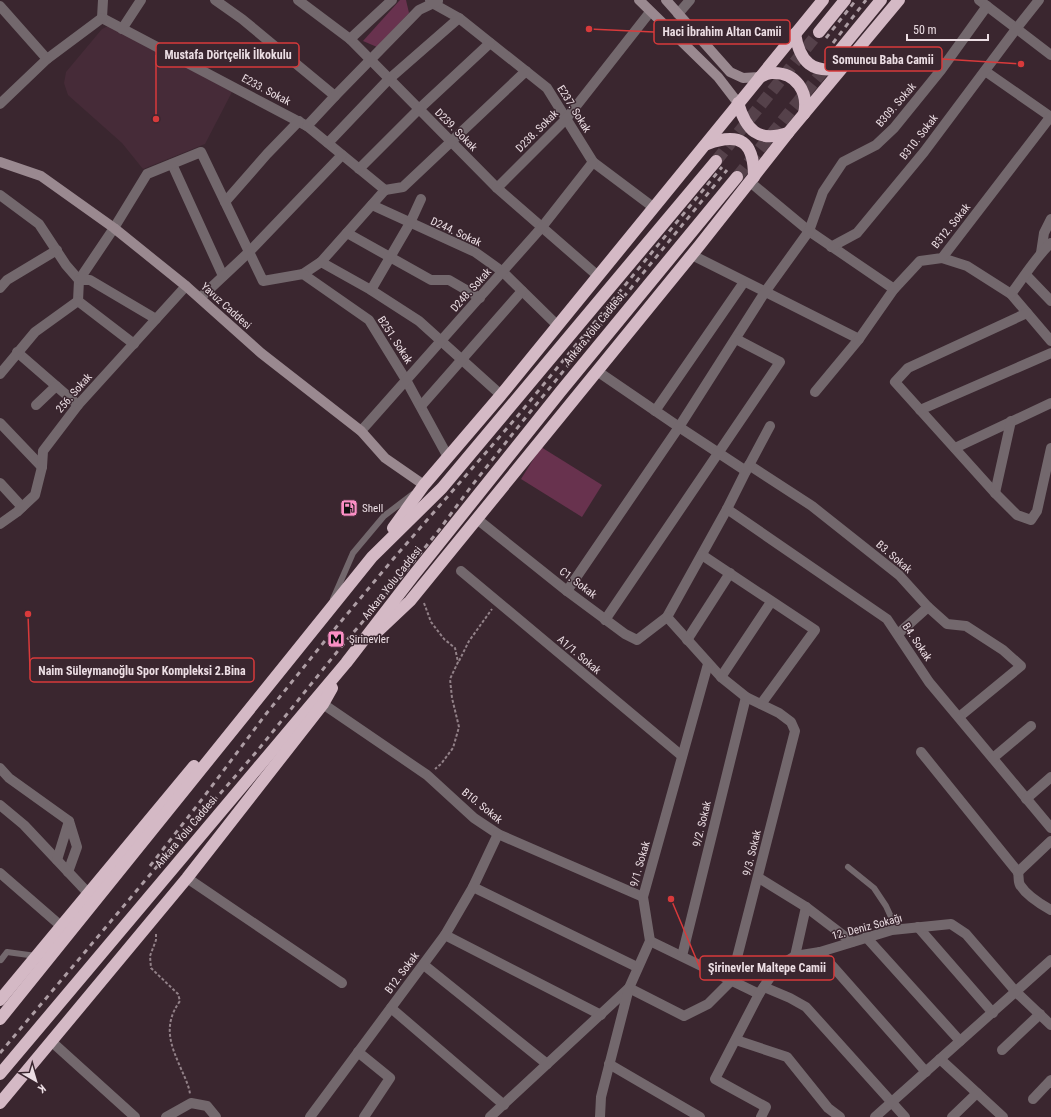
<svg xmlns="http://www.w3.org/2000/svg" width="1051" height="1117" font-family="'Roboto Condensed',sans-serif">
	<rect width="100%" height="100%" fill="#3a262f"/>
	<polygon fill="#462b38" points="108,26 232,92 205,144 143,169 122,143 68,95 64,83 66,72 102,29"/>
	<g fill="#68324e">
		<polygon points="400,0 406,0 409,13 377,47 363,41"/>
		<polygon points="541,447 602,485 582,517 521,479"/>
	</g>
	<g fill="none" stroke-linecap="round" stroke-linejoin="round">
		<g stroke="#55414a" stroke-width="12" stroke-dasharray="12 6" stroke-linecap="butt">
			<polyline points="716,161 819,32"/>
			<polyline points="737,177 840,50"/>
		</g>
		<g stroke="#928188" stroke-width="2" stroke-dasharray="3 2" stroke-linecap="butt">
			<polyline points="424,603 431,622 444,639 455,648 458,662 450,679 452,698 459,727 453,748 441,764 435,769"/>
			<polyline points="459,661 469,641 492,609"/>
			<path d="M156,934V940L150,956L151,968L178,994L180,1001C162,1026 171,1046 182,1071C185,1078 189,1086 190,1094"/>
		</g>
		<g stroke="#73686d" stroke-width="6">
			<polyline points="333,599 353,553 384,516 413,494"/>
			<polyline points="848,867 874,888 886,906 897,930"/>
			<polyline points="1,960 7,952 36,956"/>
		</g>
		<g stroke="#73686d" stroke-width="10">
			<polyline points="215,0 242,19 335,96"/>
			<polyline points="298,0 350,39 497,188 598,276"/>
			<polyline points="430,0 432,3 459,18 547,88 593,162 653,207"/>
			<polyline points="979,0 1051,55"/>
			<polyline points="0,6 47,59"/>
			<polyline points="678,14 690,0"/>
			<polyline points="102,18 307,126 385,190"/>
			<polyline points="102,18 103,0"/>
			<polyline points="122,29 141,0"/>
			<polyline points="350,39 392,0"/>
			<polyline points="985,71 1051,117"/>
			<polyline points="0,104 47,59 102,18"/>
			<polyline points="307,126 335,96 419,10 438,1"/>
			<polyline points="328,143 388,80 459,18"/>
			<polyline points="172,164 223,276"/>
			<polyline points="359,169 419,109 490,43"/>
			<polyline points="750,182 809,231 894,289"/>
			<polyline points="497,188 566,119 650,12"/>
			<polyline points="385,190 403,187 526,71"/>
			<polyline points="0,195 39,224 66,265 79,280 78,301 134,344"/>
			<polyline points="225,202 267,154 299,121"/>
			<polyline points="372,205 475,252 503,272 557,325"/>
			<polyline points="347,233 431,280 449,280 480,298"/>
			<polyline points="831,247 857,233 924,152 1016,29 1039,0"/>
			<polyline points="1041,253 1044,233 1051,219"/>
			<polyline points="692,255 859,339"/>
			<polyline points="942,258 967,266 1011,294 1051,341"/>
			<polyline points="321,262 371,290 419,321 501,395"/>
			<polyline points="303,274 321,262 385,190"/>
			<polyline points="1026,275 1051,301"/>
			<polyline points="79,280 114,228 147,174 201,152 263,281 303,274 369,320 406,380 448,457"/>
			<polyline points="79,280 90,280 156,319"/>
			<polyline points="0,288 7,280 57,250"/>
			<polyline points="371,290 410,223 421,199"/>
			<path d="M1011,294C1024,277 1035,258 1051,243"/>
			<polyline points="200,298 249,252 342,155"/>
			<polyline points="1027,313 908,368 895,382 995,493 1017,515 1031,520 1037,511 1051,448"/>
			<polyline points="17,352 78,405"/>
			<polyline points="597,371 679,427 746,471"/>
			<polyline points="0,374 35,332 78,301"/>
			<polyline points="815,392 859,339 894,289 920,261 942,258 1051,116"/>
			<polyline points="36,405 56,386"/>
			<polyline points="421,406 522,291"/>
			<polyline points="920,410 1051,353"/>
			<polyline points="655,411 744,282"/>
			<polyline points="0,423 42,467"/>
			<polyline points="361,431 542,227 593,162"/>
			<polyline points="955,448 1051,403"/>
			<polyline points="749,465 812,506 899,575 928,607 947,624 966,626 1003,650 1021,666 959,717"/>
			<polyline points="0,483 22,507"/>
			<polyline points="995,493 1011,421"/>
			<polyline points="727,509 887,619 929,682 1051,828"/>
			<polyline points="477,519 567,591 625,634 637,640 667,617 727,509 746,471 770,426"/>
			<polyline points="0,524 17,512 35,495 42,467 43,451 78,405 186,286"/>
			<polyline points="702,555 815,630 761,704"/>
			<polyline points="461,571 682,756"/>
			<polyline points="567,591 679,427 765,292 809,231 823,192 843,162 876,145 894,128 941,70 987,6"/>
			<polyline points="605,620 780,362 736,339"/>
			<polyline points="898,634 928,607"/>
			<polyline points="687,640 730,573"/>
			<polyline points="721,677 771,602"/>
			<polyline points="323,704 427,775 474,818 498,834 643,897"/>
			<polyline points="921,752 1018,872"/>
			<polyline points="993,758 1031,726"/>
			<polyline points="0,768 9,778 69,821 77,847 68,872"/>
			<polyline points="1026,799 1051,777"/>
			<polyline points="0,805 24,825 88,893"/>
			<polyline points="57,860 69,821"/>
			<path d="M1018,872C1019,876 1018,881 1020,885C1027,896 1040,904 1051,910"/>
			<polyline points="1018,872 1051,841"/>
			<polyline points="0,873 61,926"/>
			<polyline points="187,878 342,983"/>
			<polyline points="759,878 806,907 852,942"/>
			<polyline points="473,887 637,967"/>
			<polyline points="918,927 993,1013"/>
			<polyline points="445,935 601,1015"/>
			<polyline points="866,937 960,1041"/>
			<polyline points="650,941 759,994"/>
			<polyline points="820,952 926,1072"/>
			<polyline points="682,956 746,697"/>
			<polyline points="795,956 806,907"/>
			<polyline points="424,965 547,1064"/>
			<polyline points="764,987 790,998 806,1007 905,1117"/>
			<polyline points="391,1008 504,1105"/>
			<polyline points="736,1040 787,1057 828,1108 840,1117"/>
			<polyline points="52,1042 135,1117"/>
			<polyline points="1002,1050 1040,1014"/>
			<polyline points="358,1052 390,1078 364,1117"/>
			<polyline points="940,1059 1003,1117"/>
			<polyline points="609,1064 700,1117"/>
			<polyline points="1033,1099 1051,1080"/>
			<polyline points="166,1117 191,1103 207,1106 216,1117"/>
			<polyline points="310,1117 445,935 473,887 498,834"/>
			<polyline points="490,1117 629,988 684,1016 708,1004 731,981 795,731 791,722 779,713 746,697 721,677 667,617"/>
			<polyline points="600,1117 601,1097 629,988 650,941 643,897 708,664"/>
			<polyline points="761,1117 766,1107 715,1079 759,994 773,973 782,964 795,956 820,952 892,930 951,924 966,934 1016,992 1051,1025"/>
			<polyline points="875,1117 1051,960"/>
			<polyline points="952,1117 977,1093"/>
		</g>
		<g stroke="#9a8990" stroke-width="10">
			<polyline points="639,0 718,77 738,103"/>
			<polyline points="666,0 730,72 743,78 760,77"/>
			<polyline points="0,162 41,176 114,228 186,286 261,353 361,431 385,458 424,485"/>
		</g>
		<g stroke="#d4b9c5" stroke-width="12">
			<polyline points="819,32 845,0"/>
			<path d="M795,34C800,62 812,74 841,68"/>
			<polyline points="840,50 881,0"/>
			<path d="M760,77C764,75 768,73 772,73C796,72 809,92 804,114"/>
			<path d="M738,103C746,130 758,143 788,133"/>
			<path d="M707,144C740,132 754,141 754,177"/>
			<polyline points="393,528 424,485 501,395 823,0"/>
			<polyline points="375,634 410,601 699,246 788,133 899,0"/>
			<polyline points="0,1000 194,766"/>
			<polyline points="0,1019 372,557 442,488 716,161"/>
			<polyline points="0,1074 346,663 413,576 561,391 737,177"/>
			<polyline points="0,1103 187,878 323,704 332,688"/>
		</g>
		<g stroke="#ad9da4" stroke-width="3" stroke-dasharray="5 5" stroke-linecap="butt">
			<polyline points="826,38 856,0"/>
			<polyline points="833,43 866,0"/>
			<polyline points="150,866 203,798 266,714 328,637 394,558 516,418 722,167"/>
			<polyline points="0,1053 159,864 258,750 341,647 402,576 439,530 470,488 522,422 727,170"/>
		</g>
	</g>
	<defs>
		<symbol id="fuel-square" viewBox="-11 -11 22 22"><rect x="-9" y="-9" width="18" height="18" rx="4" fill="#fb8fc5" stroke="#3a262f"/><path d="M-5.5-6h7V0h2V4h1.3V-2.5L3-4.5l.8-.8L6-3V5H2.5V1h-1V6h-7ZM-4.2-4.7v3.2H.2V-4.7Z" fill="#111"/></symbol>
		<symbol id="metro-square" viewBox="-11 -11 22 22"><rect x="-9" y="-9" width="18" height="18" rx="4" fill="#fb8fc5" stroke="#3a262f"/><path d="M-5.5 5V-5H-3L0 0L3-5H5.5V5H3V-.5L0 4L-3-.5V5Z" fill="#111"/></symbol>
	</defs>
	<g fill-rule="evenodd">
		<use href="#fuel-square" x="339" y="498" width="20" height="20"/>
		<use href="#metro-square" x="326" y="629" width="20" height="20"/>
	</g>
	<g text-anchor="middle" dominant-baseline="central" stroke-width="3" stroke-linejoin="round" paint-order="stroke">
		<g font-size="11" fill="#ebdde3" stroke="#3a262f">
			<text transform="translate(266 90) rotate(28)">E233. Sokak</text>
			<text transform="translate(896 105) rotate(-49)">B309. Sokak</text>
			<text transform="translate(574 109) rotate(58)">E237. Sokak</text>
			<text transform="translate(456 130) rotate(45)">D239. Sokak</text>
			<text transform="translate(537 131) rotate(-45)">D238. Sokak</text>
			<text transform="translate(919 137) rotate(-52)">B310. Sokak</text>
			<text transform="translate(951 226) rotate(-51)">B312. Sokak</text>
			<text transform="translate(456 232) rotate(25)">D244. Sokak</text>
			<text transform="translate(471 290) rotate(-48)">D248. Sokak</text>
			<text transform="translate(226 306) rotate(42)">Yavuz Caddesi</text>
			<text transform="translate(594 329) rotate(-51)">Ankara Yolu Caddesi</text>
			<text transform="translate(395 340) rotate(57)">B251. Sokak</text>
			<text transform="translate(74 393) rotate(-49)">256. Sokak</text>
			<text transform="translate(894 557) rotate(41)">B3. Sokak</text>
			<text transform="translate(392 583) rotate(-52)">Ankara Yolu Caddesi</text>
			<text transform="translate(578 583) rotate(37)">C1. Sokak</text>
			<text transform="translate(917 642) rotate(56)">B4. Sokak</text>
			<text transform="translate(579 655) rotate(40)">A1/1. Sokak</text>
			<text transform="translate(482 806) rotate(39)">B10. Sokak</text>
			<text transform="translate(702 824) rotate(-76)">9/2. Sokak</text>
			<text transform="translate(186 832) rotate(-50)">Ankara Yolu Caddesi</text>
			<text transform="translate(752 853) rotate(-76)">9/3. Sokak</text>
			<text transform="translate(640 864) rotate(-74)">9/1. Sokak</text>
			<text transform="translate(867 927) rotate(-15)">12. Deniz Sokağı</text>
			<text transform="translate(402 973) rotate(-53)">B12. Sokak</text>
		</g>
		<g font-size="11" fill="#ebdde3" stroke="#3a262f" text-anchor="start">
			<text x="362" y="508">Shell</text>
			<text x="349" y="639">Şirinevler</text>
		</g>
	</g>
	<path fill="none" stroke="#d83a3b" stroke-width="1.5" d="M589 29L654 32M156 119L156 55M1021 64L942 59M28 614L30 670M671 899L700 968"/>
	<g fill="#d83a3b" stroke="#3a262f" stroke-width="1.5">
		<circle cx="589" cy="29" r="4"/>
		<circle cx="156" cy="119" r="4"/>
		<circle cx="1021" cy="64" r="4"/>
		<circle cx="28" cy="614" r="4"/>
		<circle cx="671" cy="899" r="4"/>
	</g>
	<g fill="#3a262f" stroke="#d83a3b" stroke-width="1.5">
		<rect x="654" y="20" width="136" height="24" rx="4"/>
		<rect x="156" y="43" width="143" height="24" rx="4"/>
		<rect x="825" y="47" width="117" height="24" rx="4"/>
		<rect x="30" y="658" width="224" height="24" rx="4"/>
		<rect x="700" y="956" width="134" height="24" rx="4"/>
	</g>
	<g font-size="12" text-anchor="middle" font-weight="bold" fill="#ebdde3">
		<text x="722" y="36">Haci İbrahim Altan Camii</text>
		<text x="228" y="59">Mustafa Dörtçelik İlkokulu</text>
		<text x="883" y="64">Somuncu Baba Camii</text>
		<text x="142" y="675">Naim Süleymanoğlu Spor Kompleksi 2.Bina</text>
		<text x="767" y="972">Şirinevler Maltepe Camii</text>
	</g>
	<g transform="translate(36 1081) rotate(142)" stroke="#3a262f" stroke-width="3" paint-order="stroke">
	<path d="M0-3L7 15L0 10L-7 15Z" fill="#ebdde3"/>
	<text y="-6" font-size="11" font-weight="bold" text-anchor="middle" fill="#ebdde3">K</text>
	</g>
	<path d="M907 34v6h81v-6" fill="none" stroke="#ebdde3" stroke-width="2"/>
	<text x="913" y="34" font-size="12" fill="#ebdde3" stroke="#3a262f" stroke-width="3" paint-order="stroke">50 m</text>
</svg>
